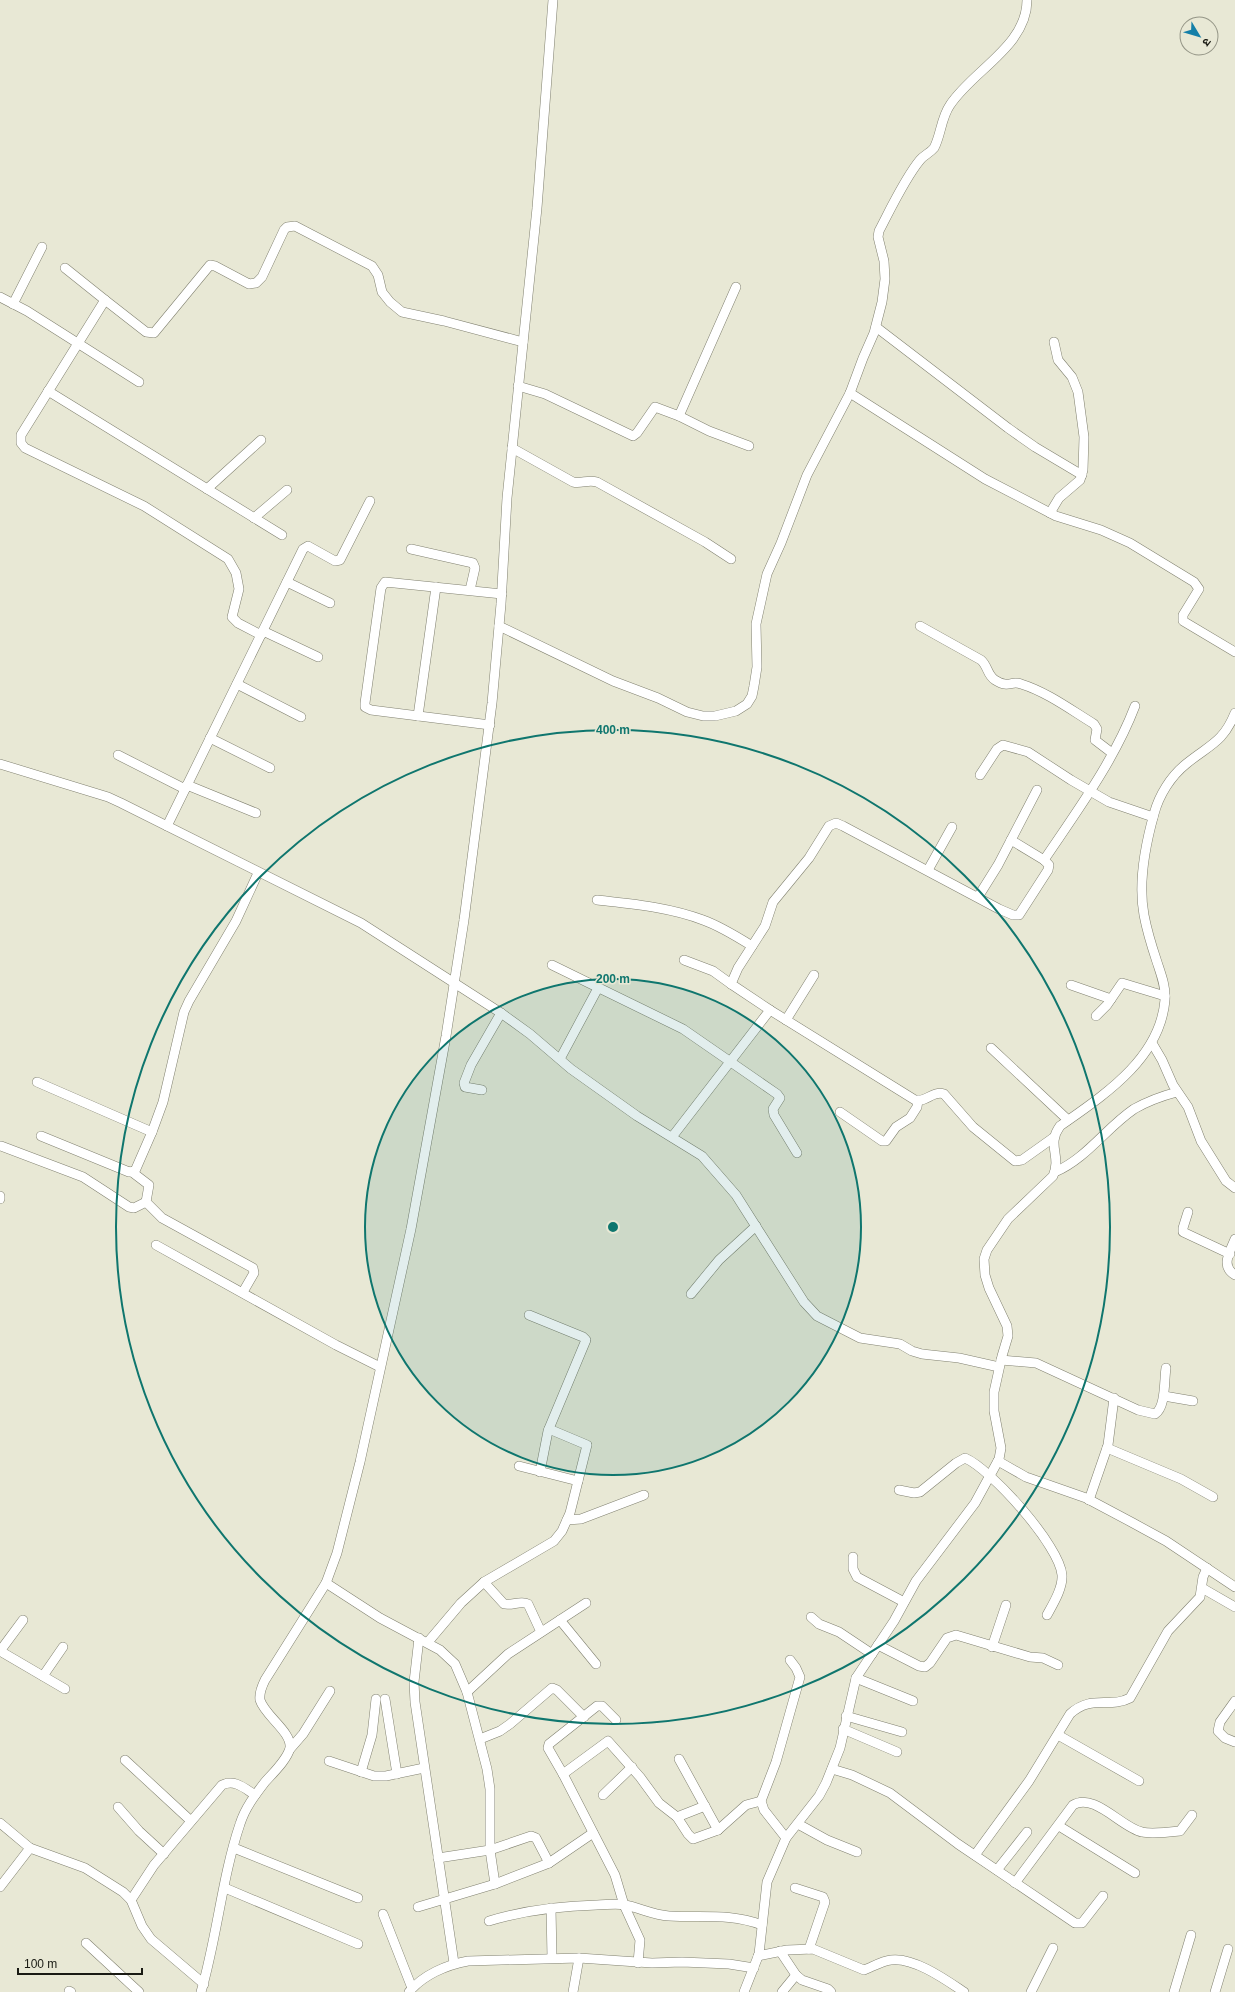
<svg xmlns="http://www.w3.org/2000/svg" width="1235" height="1992" font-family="Helvetica,'Noto Sans Devanagari',sans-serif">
	<rect width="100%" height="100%" fill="#e8e8d5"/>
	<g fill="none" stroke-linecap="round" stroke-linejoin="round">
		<defs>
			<g id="street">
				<polyline points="65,268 105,300"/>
				<polyline points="0,297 27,311 139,382"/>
				<polyline points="13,304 42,247"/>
				<polyline points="876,327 1008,428 1035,447 1082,475"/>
				<polyline points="518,386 545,394 633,436 637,433 655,407 679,416 736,287"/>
				<polyline points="48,391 282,535"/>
				<polyline points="850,393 985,479 1056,516 1101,530 1130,543 1194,582 1199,589 1183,615 1183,621 1235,652"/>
				<polyline points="679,416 709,431 749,446"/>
				<path d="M512,448L573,482C582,484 588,479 597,482L705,542L731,559"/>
				<polyline points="207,489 261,440"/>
				<polyline points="1050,513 1059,498 1080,480 1083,470 1084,437 1078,392 1072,377 1058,360 1054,342"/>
				<polyline points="254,518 287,490"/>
				<polyline points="411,549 473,563 475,568 470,590"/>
				<polyline points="287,582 330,603"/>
				<path d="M499,626L613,681L658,698L687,712L703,716H715L736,711L747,704L752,696L754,686L757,667L756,624L767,574L781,543L807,475L850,393L863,358L874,333L882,302L885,279L884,261L878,237L879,231C890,210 905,178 920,160C924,155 930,153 934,148C941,135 941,118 950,105C973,70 1027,46 1027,0"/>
				<path d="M920,626L981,660C988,666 987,675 995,680C1009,689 1011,680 1021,684C1047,692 1071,710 1094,724L1097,729L1095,740L1112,753"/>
				<polyline points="263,631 318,657"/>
				<polyline points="261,635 238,623 232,617 239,589 236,573 228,559 144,506 25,448 21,443 21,435 105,300 146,332 154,333 210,265 215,266 249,284 256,283 262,277 284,230 287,227 295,226 372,266 378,275 382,292 390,302 402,312 444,321 523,342"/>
				<polyline points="237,684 301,717"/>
				<polyline points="418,716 436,587"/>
				<polyline points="490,725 371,710 365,707 365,703 381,588 385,582 502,594"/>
				<polyline points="210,738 270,768"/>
				<polyline points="118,755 185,789"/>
				<polyline points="0,764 108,797 121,803 361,923 501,1013 530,1034 571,1069 637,1116 702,1156 736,1195 804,1302 817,1316 860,1338 900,1344 912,1351 922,1354 959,1358 999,1367"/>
				<polyline points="980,775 997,749 1003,745 1028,752 1071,780 1109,802 1153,817"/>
				<polyline points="187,785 256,813"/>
				<polyline points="167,826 303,549 308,546 335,561 340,560 370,501"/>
				<polyline points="1011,840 1044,860"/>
				<polyline points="928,870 952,827"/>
				<polyline points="978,897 998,865 1037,790"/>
				<path d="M597,900C632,904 669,907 703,920C720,926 736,936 752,946"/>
				<polyline points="684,960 713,971 731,984"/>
				<polyline points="552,965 683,1029 777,1094 780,1098 773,1109 774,1115 797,1153"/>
				<polyline points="1071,985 1111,999"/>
				<path d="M770,1010L915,1100C926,1103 933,1090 944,1094L973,1127L1015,1161L1022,1160L1053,1138"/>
				<polyline points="1096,1016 1107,1005 1122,983 1165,996"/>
				<polyline points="786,1020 814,975"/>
				<polyline points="1152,1043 1162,1060 1173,1085 1188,1107 1201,1141 1226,1181 1235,1188"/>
				<polyline points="991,1048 1068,1120"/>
				<polyline points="560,1059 598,988"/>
				<polyline points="37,1082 152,1132"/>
				<polyline points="482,1090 465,1087 464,1083 471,1065 501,1013"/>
				<polyline points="840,1112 882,1141 886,1141 896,1127 910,1118 917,1107 918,1100"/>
				<polyline points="41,1136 129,1172 135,1171 152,1132 163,1102 184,1012 189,1001 236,921 258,873"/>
				<path d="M672,1137L770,1010L731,984L738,968L765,926L773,902L809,858L829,826L836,823L843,826L999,909L1013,915H1019L1048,870L1049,865L1044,860C1077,811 1114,761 1135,706"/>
				<polyline points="1,1146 83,1177 129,1207 134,1208 146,1202"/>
				<polyline points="132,1172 149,1185 146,1202 162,1218 253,1268 254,1273 243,1292"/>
				<path d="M1055,1172C1087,1158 1106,1128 1134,1109C1148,1101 1162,1096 1177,1092"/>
				<polyline points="0,1196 0,1199"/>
				<polyline points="1188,1212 1183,1228 1183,1232 1230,1254"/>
				<path d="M1235,1239C1230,1252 1220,1266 1235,1275"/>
				<polyline points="156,1245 336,1345 380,1367"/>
				<polyline points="691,1294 719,1260 756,1226"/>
				<polyline points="529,1315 583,1337 586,1340 548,1431 540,1472"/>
				<path d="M1001,1360L1036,1363L1138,1410L1155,1414C1166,1407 1164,1380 1166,1368"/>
				<polyline points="1164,1396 1193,1401"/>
				<polyline points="1107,1448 1181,1479 1213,1497"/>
				<polyline points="998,1461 1026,1477 1086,1498 1133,1523 1166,1541 1235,1587"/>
				<polyline points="519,1466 578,1481"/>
				<path d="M899,1490L914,1493L920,1492L956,1463L965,1458C991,1469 1060,1546 1062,1575C1063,1588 1053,1604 1047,1615"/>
				<polyline points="1089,1500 1108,1445 1114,1398"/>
				<polyline points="567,1520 581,1519 644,1495"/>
				<polyline points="853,1557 853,1569 857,1577 904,1602"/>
				<path d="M484,1582L504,1604C512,1606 521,1600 528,1604L541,1632"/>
				<polyline points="326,1583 380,1618 440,1650 455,1664 467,1692 487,1769 490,1789 490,1850 495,1884"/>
				<polyline points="1202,1588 1235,1607"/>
				<polyline points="811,1617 819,1624 839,1632 872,1654"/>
				<polyline points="560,1620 596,1664"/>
				<polyline points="419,1638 414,1682 415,1702 454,1963"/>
				<polyline points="428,1642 461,1603 484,1582 554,1541 562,1531 570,1513 587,1445 549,1429"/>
				<polyline points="878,1645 919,1666 925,1667 930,1663 947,1638 956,1635 1030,1657 1043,1658 1058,1665"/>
				<polyline points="992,1647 1006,1605"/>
				<polyline points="0,1651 65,1689"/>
				<polyline points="0,1651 23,1620"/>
				<polyline points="43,1676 63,1647"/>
				<polyline points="856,1678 913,1701"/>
				<polyline points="467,1692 508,1654 586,1603"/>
				<polyline points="385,1699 397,1774"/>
				<polyline points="1235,1701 1220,1722 1218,1731 1225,1738 1235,1742"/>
				<polyline points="846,1716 902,1732"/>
				<polyline points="616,1720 602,1706 597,1706 549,1744 548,1748 563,1774 615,1875 624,1905 640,1940 638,1963"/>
				<polyline points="843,1729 897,1752"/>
				<polyline points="1058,1735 1139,1781"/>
				<polyline points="480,1739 500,1731 510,1724 552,1688 557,1690 584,1717"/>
				<polyline points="290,1749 303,1734 330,1691"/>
				<polyline points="679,1759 718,1830"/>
				<polyline points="125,1760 191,1821"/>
				<polyline points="329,1761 374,1776 386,1776 424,1768"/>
				<polyline points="832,1769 852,1775 890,1793 958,1844 1075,1923 1082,1923 1103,1896"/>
				<polyline points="361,1772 372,1735 376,1699"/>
				<polyline points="563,1774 608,1741 640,1777 659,1803 677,1817 688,1834 693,1839 718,1830 746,1805 761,1801"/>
				<polyline points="603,1795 632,1767"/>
				<polyline points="118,1807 139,1831 164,1854"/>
				<polyline points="677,1817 705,1806"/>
				<polyline points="0,1823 30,1848 85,1868 123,1892 131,1900 142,1926 151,1939 204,1984"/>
				<polyline points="798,1824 827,1840 857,1852"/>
				<polyline points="1059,1826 1135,1873"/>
				<polyline points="786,1838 764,1810 761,1801 776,1762 800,1677 796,1668 790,1660"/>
				<polyline points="234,1848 358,1898"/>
				<path d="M975,1855L1029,1781L1070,1714C1092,1694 1109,1709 1130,1698L1168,1631L1200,1597L1203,1577L1207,1568"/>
				<polyline points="438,1858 490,1850 531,1836 536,1838 549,1863"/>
				<polyline points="997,1870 1027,1832"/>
				<path d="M1015,1883L1073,1805C1094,1792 1122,1828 1142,1832C1150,1834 1171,1832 1180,1831L1192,1815"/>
				<polyline points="0,1887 30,1848"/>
				<polyline points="225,1888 358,1944"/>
				<polyline points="795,1888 823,1897 825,1902 809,1949"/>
				<path d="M131,1900L154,1865L222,1785C235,1779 244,1788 255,1795"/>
				<polyline points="418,1907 495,1884 549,1863 593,1833"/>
				<polyline points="551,1908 552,1958"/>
				<polyline points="383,1914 412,1988"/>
				<path d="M489,1921C525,1910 560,1906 597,1905C606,1905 616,1903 625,1905C640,1908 653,1915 669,1916C703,1918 729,1913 762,1925"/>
				<polyline points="86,1943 139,1992"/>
				<polyline points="780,1951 796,1975 802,1980 828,1989 831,1992"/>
				<path d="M758,1956L787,1950L813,1949L864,1970C872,1967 882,1961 891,1960C914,1957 946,1980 964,1992"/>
				<polyline points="69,1991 71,1992"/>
				<path d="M201,1992C217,1938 222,1877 240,1824C245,1808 255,1795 265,1782C273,1773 287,1760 290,1748C292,1732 265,1716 260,1700C259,1693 262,1686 265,1680L326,1583L337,1553L360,1462L411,1229L446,1036L464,920L492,703L501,604L507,498L537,208L553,0"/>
				<path d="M409,1992C423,1975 446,1965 468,1961L579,1958L652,1963L682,1962L729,1964L754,1968"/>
				<polyline points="573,1992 579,1958"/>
				<path d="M744,1992L759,1954L767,1882L786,1838L819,1796L826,1783L840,1748L856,1678L894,1621L916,1581L975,1503L999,1459L1001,1448L994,1411V1392L1002,1356L1008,1336L1007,1326L989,1288L985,1275L984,1259L987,1250L1008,1219L1053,1176C1062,1156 1046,1145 1060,1126C1104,1095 1160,1059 1165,1000C1166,987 1161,974 1157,962C1152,947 1147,931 1144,915C1138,883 1145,846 1154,814C1159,795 1171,776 1186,764C1209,745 1223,743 1235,713"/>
				<polyline points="782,1992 796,1975"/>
				<polyline points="1031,1992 1053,1948"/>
				<polyline points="1174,1992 1191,1935"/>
				<polyline points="1215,1992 1228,1949"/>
			</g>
		</defs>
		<use href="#street" stroke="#818170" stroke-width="10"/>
		<use href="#street" stroke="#fff" stroke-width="9"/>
	</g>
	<circle cx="613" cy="1227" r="248" fill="#0f766e" fill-opacity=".12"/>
	<g fill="none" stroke="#0f766e" stroke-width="2">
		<circle cx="613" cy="1227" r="248"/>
		<circle cx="613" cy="1227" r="497"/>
	</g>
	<circle cx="613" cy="1227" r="6" fill="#0f766e" stroke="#e8e8d5" stroke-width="2"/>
	<g font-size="12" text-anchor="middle" font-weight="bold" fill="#0f766e" stroke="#e8e8d5" stroke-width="3" stroke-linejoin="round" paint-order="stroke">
		<text x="613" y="734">400 m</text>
		<text x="613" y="983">200 m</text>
	</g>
	<g transform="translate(1199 36) rotate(128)"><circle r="19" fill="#e8e8d5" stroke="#959687"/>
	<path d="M0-3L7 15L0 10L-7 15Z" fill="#147fa8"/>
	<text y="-6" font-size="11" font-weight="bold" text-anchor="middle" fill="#191a13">उ</text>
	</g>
	<path d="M18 1968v6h124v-6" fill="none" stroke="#191a13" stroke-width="2"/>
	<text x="24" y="1968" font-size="12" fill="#191a13" stroke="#e8e8d5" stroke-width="3" paint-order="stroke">100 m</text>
</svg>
